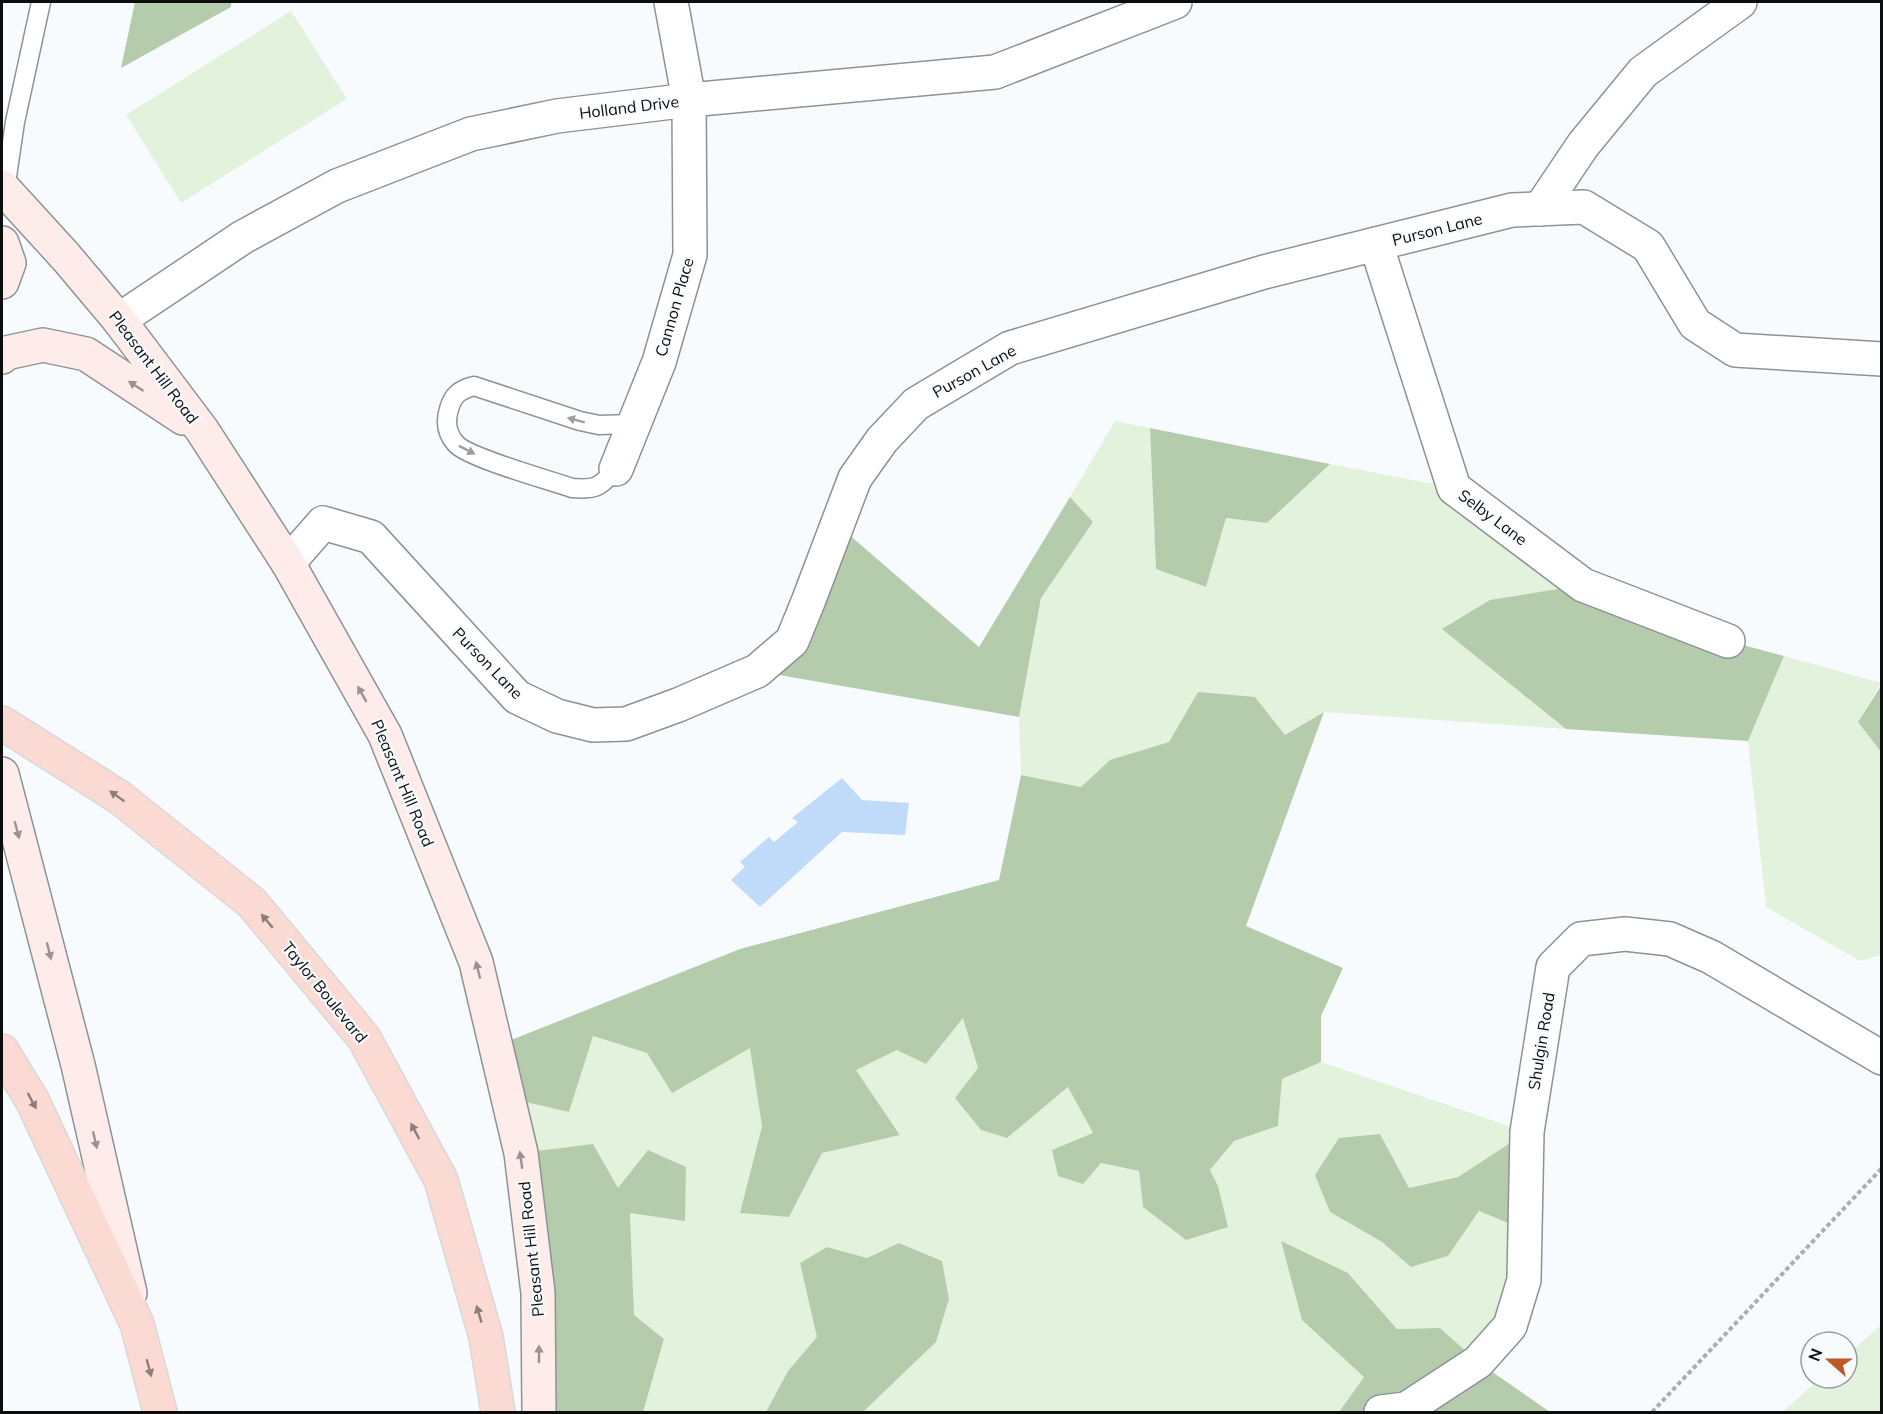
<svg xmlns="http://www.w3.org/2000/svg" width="1883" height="1414" font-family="Mulish,sans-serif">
	<rect width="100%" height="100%" fill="#f8fbfe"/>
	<g fill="#e3f2dd">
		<polygon points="291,11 347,99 181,203 126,115"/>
		<polygon points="1115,421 1150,428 1156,569 1206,587 1226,518 1267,523 1330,464 1454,488 1583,585 1443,629 1566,729 1324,712 1285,735 1255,697 1169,742 1110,760 1081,787 1021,775 1019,717 1041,598 1093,522 1070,497"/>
		<polygon points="1784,656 1881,683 1858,722 1881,752 1881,955 1860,961 1766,907 1748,741"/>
		<polygon points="963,1017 978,1068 1007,1138 1068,1087 1093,1133 1101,1163 1139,1171 1143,1207 1218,1186 1210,1170 1234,1141 1278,1126 1282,1079 1321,1062 1527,1132 1458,1177 1409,1188 1380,1134 1330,1212 1382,1242 1411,1267 1448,1256 1479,1211 1525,1230 1524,1280 1478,1362 1440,1328 1397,1329 1348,1273 1302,1320 1364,1377 1339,1412 863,1412 936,1342 949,1299 942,1261 899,1243 867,1258 827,1247 800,1263 818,1337 788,1371 766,1412 643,1412 664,1339 634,1315 630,1213 618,1188 521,1153 508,1098 569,1112 593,1036 647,1053 751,1048 762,1126 740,1213 789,1217 822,1153 900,1134 856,1070"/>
		<polygon points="1881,1325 1881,1412 1782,1412 1821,1378 1847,1378 1847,1355"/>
	</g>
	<g fill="#b5ccac">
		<polygon points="135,2 231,2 231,7 121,68"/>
		<polygon points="1150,428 1330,464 1267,523 1226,518 1206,587 1156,569"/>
		<polygon points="1070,497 1093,522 1041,598 1019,717 757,671 839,526 979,647"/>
		<polygon points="1583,585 1728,641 1784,656 1748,741 1566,729 1442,629 1490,600"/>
		<polygon points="1881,686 1881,752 1858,722"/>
		<polygon points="1198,692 1255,697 1285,735 1324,712 1246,926 1343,968 1321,1016 1321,1062 1282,1079 1278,1126 1234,1141 1210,1170 1218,1186 1228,1227 1186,1240 1143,1207 1139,1171 1101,1163 1083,1184 1058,1176 1052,1150 1093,1133 1068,1087 1007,1138 981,1130 955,1098 978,1068 963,1018 926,1064 897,1050 856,1070 900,1135 822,1153 789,1217 740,1213 762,1126 750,1048 672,1093 647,1053 593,1036 569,1112 508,1098 496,1046 740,949 999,880 1021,775 1081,787 1110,760 1169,742"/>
		<polygon points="1527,1132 1525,1230 1479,1211 1448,1256 1411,1267 1382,1242 1330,1212 1315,1175 1339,1138 1380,1134 1409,1188 1458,1177"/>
		<polygon points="593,1144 618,1188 648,1150 686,1167 685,1221 630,1213 634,1315 664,1339 643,1412 539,1412 521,1153"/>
		<polygon points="1281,1241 1348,1273 1397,1329 1440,1328 1478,1362 1550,1412 1339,1412 1364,1377 1302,1320"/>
		<polygon points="899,1243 942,1261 949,1299 936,1342 863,1412 766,1412 788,1371 817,1337 800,1263 827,1247 867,1258"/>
	</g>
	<polygon fill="#c0dbf9" points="842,778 862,800 909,803 905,835 842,832 760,907 731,880 745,867 740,862 769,837 774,842 798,822 792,818"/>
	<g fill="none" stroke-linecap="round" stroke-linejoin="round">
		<defs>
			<g id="lane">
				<polyline points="5,190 15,122 41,2"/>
				<path d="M616,469C600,487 596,490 572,488C549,480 469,458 456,444C447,434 445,422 449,409C453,395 459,390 474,386L580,421L599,425L634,424"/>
			</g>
			<g id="street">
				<polyline points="1540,209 1583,145 1643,72 1740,2"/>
				<polyline points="1376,244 1454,488 1583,585 1728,641"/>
				<polyline points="119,320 243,237 337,186 471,134 557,116 689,100 995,72 1175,2"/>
				<polyline points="616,469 659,362 690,255 689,100 671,2"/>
				<polyline points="288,563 323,523 371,537 517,697 557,716 593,725 626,724 678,705 757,671 792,641 808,602 855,478 882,440 916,404 1010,348 1264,272 1512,210 1584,207 1648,246 1695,324 1735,350 1882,359"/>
				<polyline points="1381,1412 1406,1409 1478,1362 1510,1326 1524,1280 1527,1132 1553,967 1581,939 1625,934 1670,939 1711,957 1882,1058"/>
			</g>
			<g id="secondary">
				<polyline points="2,187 66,257 119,320 202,430 288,563 385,735 476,962 521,1153 538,1293 539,1412"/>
				<polyline points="2,243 9,263 2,282"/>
				<polyline points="2,357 6,353 43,345 86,354 183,418"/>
				<polyline points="2,774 78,1065 130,1293"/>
			</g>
			<g id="primary">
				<polyline points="2,723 119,797 252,903 364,1038 441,1180 486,1337 498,1412"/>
				<polyline points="2,1051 32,1100 137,1324 160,1412"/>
			</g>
		</defs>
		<use href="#lane" stroke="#8d9296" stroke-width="21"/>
		<use href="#street" stroke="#8d9296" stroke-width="36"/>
		<use href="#secondary" stroke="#8d9296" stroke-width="36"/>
		<use href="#primary" stroke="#d8d8d8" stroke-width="36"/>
		<polyline stroke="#abaeb0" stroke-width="4" stroke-dasharray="4.5 3" stroke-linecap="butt" points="1652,1412 1882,1168"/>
		<use href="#lane" stroke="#fff" stroke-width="18"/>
		<use href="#street" stroke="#fff" stroke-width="33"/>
		<use href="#secondary" stroke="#fdece9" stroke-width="33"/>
		<use href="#primary" stroke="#fadad3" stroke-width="33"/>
	</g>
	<defs><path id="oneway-solid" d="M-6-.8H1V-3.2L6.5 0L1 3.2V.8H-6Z" transform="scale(1.5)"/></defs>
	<g fill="#9c9391">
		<use href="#oneway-solid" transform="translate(136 386) rotate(-147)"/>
		<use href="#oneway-solid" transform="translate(362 694) rotate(-119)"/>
		<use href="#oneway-solid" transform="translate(17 830) rotate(75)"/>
		<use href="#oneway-solid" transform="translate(49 951) rotate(76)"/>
		<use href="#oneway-solid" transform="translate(478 970) rotate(-104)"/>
		<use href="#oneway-solid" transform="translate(95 1140) rotate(77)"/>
		<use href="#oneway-solid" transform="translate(521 1160) rotate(-98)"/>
		<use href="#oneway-solid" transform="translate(539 1354) rotate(-90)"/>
	</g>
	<g fill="#9d9e9f">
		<use href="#oneway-solid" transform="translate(576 420) rotate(-165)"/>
		<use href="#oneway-solid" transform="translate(467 450) rotate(27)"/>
	</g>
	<g fill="#8e7e7a">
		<use href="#oneway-solid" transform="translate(117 796) rotate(-145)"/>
		<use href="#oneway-solid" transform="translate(267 921) rotate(-130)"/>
		<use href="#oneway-solid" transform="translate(32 1101) rotate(62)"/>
		<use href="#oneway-solid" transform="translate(415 1131) rotate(-118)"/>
		<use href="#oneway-solid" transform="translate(479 1314) rotate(-106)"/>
		<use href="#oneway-solid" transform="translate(149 1368) rotate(75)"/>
	</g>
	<g text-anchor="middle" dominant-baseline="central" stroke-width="4.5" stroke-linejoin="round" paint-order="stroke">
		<g font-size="16" fill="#0b0d0e" stroke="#f8fbfe">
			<text transform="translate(629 107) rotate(-7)">Holland Drive</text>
			<text transform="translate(1437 229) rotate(-14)">Purson Lane</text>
			<text transform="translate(674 307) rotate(-74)">Cannon Place</text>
			<text transform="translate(154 367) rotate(53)">Pleasant Hill Road</text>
			<text transform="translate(974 371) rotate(-29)">Purson Lane</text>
			<text transform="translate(1493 517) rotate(37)">Selby Lane</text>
			<text transform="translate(488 663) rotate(46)">Purson Lane</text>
			<text transform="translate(403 783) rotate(67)">Pleasant Hill Road</text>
			<text transform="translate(325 992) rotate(51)">Taylor Boulevard</text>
			<text transform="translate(1541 1041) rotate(-81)">Shulgin Road</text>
			<text transform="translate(531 1249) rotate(-96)">Pleasant Hill Road</text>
		</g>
	</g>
	<rect width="1883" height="1414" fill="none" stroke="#0b0d0e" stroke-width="6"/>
	<g transform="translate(1829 1360) rotate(291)"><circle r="28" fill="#f8fbfe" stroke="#999c9e" stroke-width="1.5"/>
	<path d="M0-4.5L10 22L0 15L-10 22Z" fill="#bd5827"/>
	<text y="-9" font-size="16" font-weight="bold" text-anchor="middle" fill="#0b0d0e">N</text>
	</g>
</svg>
